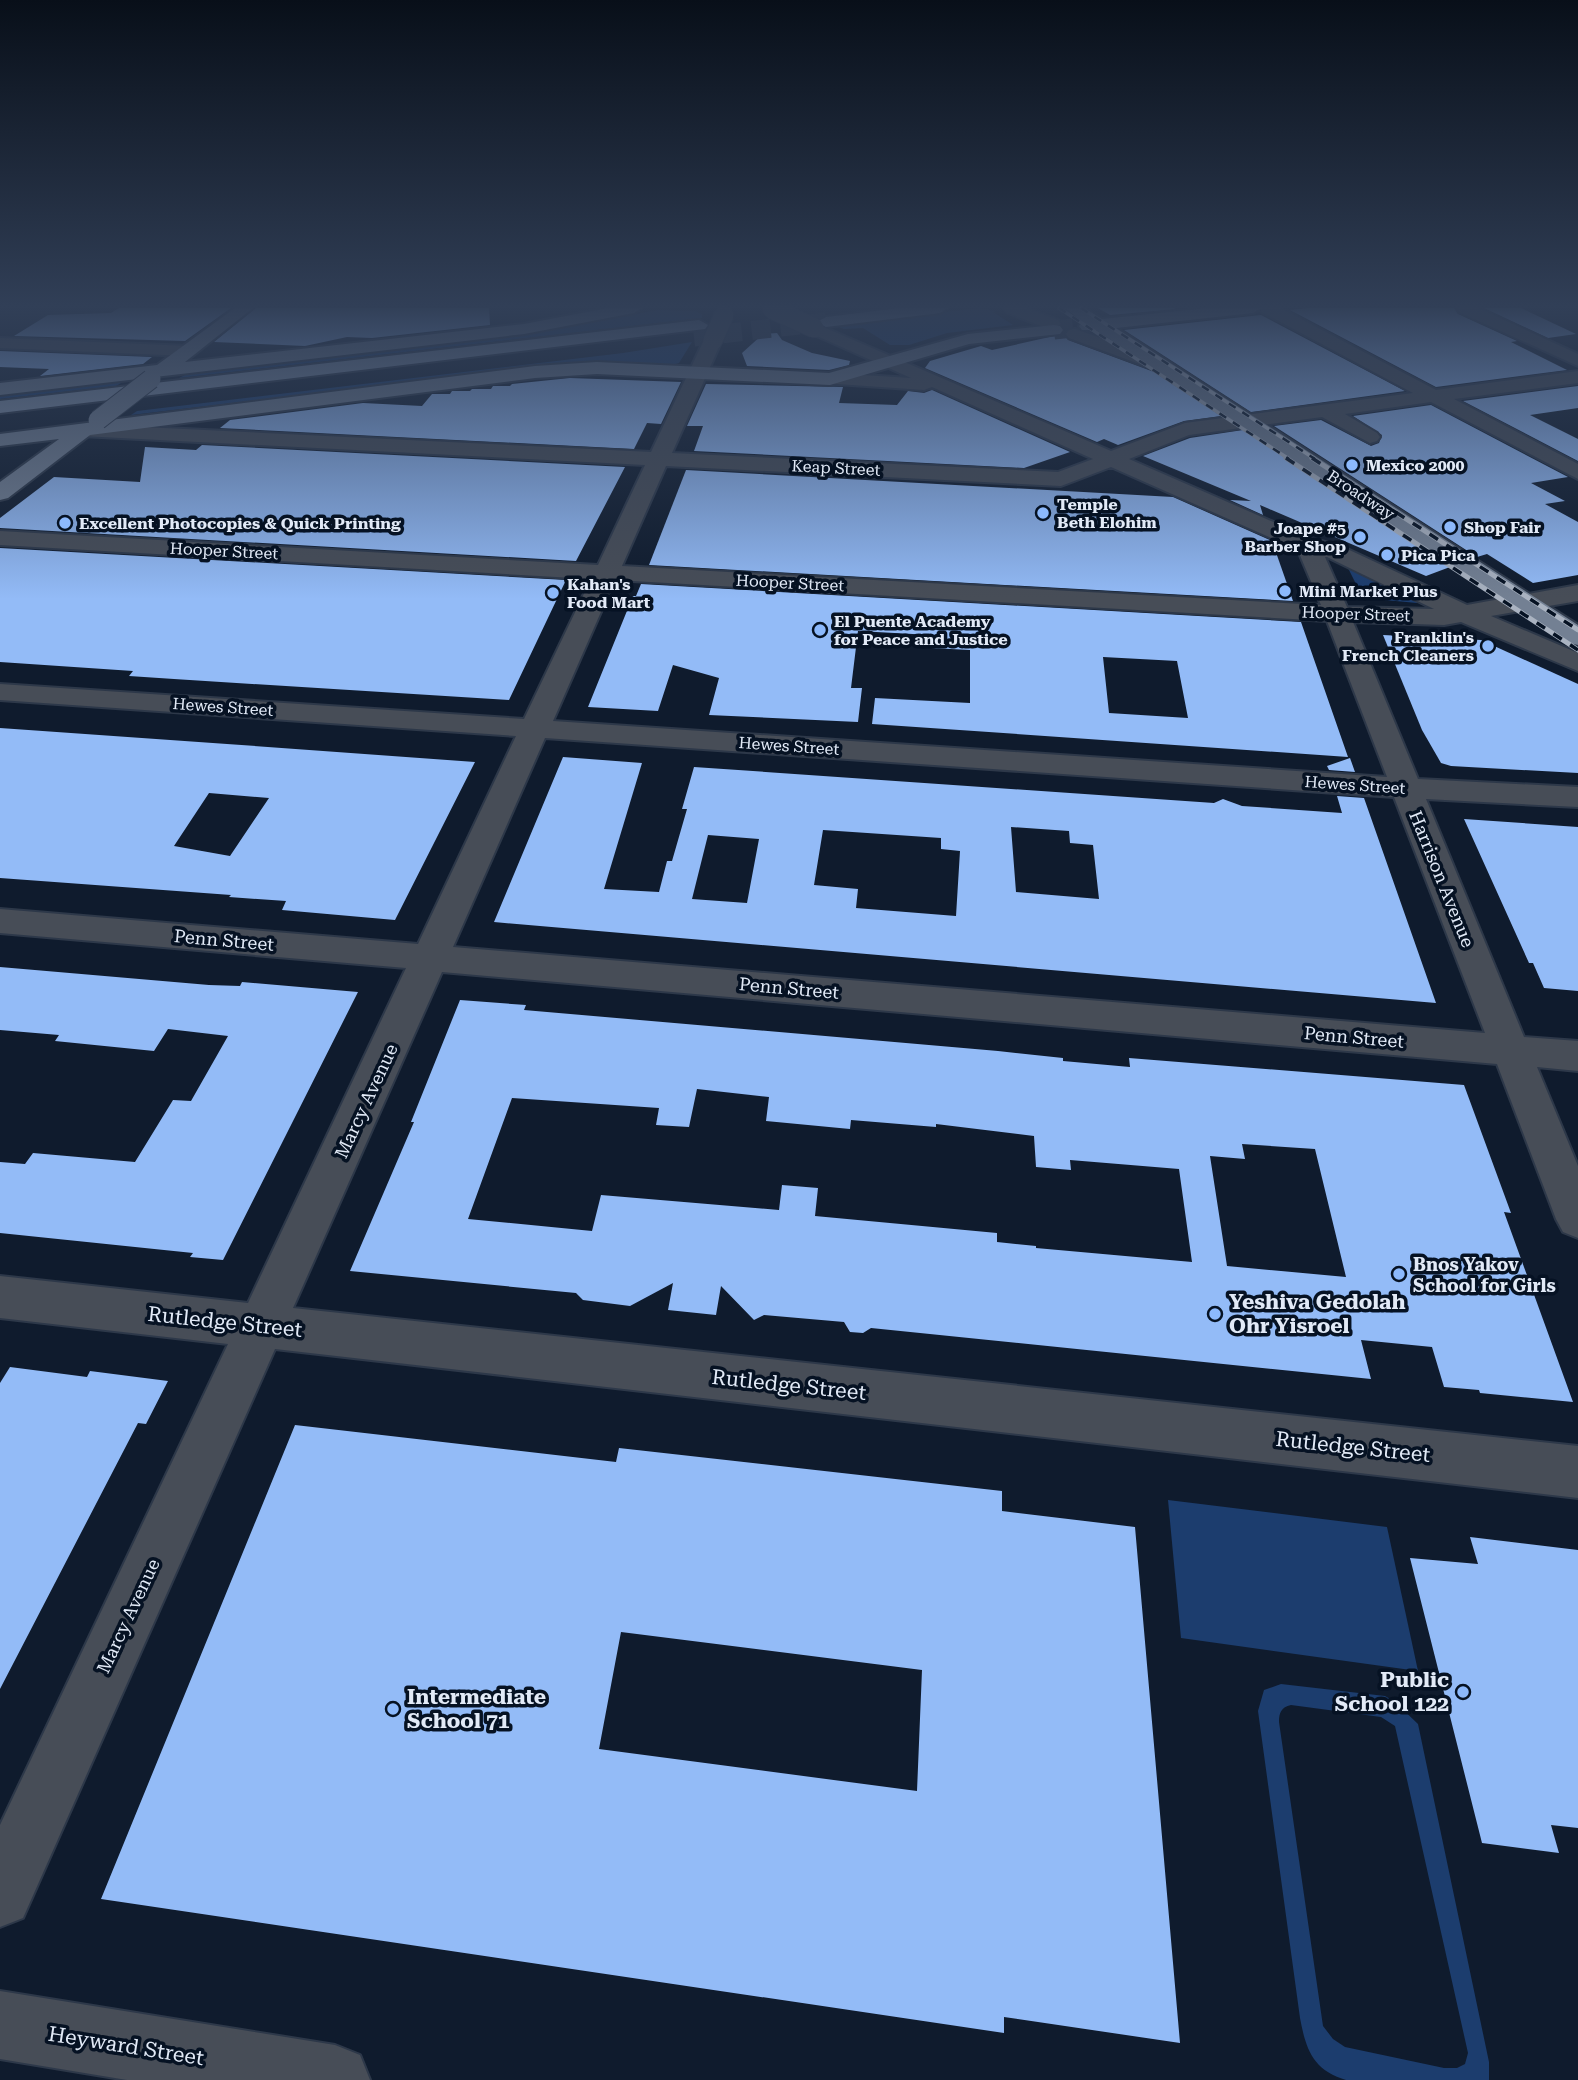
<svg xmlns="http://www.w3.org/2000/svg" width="1578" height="2080" font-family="'Roboto Serif',serif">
	<rect width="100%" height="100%" fill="#0f1b2d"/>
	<g fill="#1c3d6e" fill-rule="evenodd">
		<polygon points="979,308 996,311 993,312 1013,325 947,333 909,345 890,345 863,328 844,329 834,325"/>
		<polygon points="658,310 695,311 702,314 702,318 179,378 189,373 553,329"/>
		<polygon points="692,342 679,363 669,366 545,366 131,415 137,411 623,353"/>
		<polygon points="118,380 121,383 116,386 0,399 0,394"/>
		<polygon points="1346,564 1423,599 1417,603 1363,598"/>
		<polygon points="1168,1500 1387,1527 1418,1671 1181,1638"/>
		<path d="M1281,1684L1385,1696L1395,1702L1418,1724L1489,2062V2080H1346C1313,2070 1306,2050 1300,2018L1258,1711L1264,1690ZM1291,1705L1381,1717L1395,1726L1468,2053L1465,2064L1457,2068H1444L1345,2047L1333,2039L1323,2026L1279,1722C1279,1713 1281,1707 1291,1705Z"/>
	</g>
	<g fill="#93bbf7" fill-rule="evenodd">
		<polygon points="119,308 231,308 185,341 14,336 48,315 111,313"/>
		<polygon points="256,308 489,308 490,325 372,338 347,337 305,346 214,342"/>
		<polygon points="1098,308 1174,308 1176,309 1110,315"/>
		<polygon points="1308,308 1454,308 1458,314 1517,341 1511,342 1567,370 1436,387 1290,310"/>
		<polygon points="1484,308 1521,308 1576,334 1548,338"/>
		<polygon points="1261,315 1405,391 1251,412 1124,330"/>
		<polygon points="777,333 782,340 812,353 850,361 849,365 829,370 747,366 742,353 763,334"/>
		<polygon points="1063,334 1068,340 1154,372 1221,416 1184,421 1118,445 1104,439 1097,442 925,368 930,361 981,346 992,350"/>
		<polygon points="0,351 152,357 143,364 40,376 49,369 0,367"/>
		<polygon points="570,378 681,382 661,424 647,423 634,449 220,428 230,420 363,403 422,406 432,394 450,394 452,391 470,391 472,389 491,389 493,386 510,386 512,384"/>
		<polygon points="706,384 843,387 839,403 897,405 908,391 924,393 932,390 1070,452 1024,468 694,451 703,426 687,426"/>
		<polygon points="1578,386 1578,408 1530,415 1578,439 1578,461 1463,401"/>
		<polygon points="1431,405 1568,477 1531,483 1565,501 1545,504 1578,522 1578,575 1533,583 1487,554 1477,557 1274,426 1321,420 1371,446 1379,443 1382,435 1353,416"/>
		<polygon points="1243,430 1450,567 1426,576 1260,505 1263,515 1230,500 1251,501 1143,456 1190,438"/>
		<polygon points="202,445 625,467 576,561 0,528 0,518 54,477 140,482 145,447 196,450"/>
		<polygon points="686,470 1173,497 1272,541 1293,601 649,565"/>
		<polygon points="0,548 566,580 509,700 174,679 129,676 133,671 0,662"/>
		<path d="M641,584L1301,622L1348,757L872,724L875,698L970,703V650L931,648V635L858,631L851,688H862L858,722L709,715L719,678L673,665L658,711L588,707L633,596H636ZM1103,657L1177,661L1188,718L1109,713Z"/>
		<polygon points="1383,635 1481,640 1578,684 1578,773 1451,766 1441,763 1422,730"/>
		<path d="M0,728L227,744L475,762L395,920L282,910L286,901L229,897L231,895L0,878ZM209,793L269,798L230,856L174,846Z"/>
		<path d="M563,757L642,763L604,889L659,892L667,861H672L687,809H682L694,767L1214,803L1223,799L1242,806L1342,813L1337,796L1364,798L1436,1003L494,922ZM1011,827L1069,831L1070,843L1093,845L1099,899L1016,892ZM823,830L941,838V849L960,851L956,916L856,908L858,889L814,885ZM708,835L759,839L747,903L692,899Z"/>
		<polygon points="1350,758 1355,772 1329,770 1327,766"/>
		<polygon points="1464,819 1578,827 1578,991 1544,988 1533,963 1529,963"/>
		<polygon points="0,967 209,985 240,986 242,982 358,992 223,1260 190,1257 193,1253 0,1233 0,1162 25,1164 33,1153 135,1162 173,1100 191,1101 228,1036 168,1029 154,1051 55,1041 59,1035 0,1030"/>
		<path d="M460,1000L526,1005L524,1010L998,1051L1063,1058V1061L1130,1067L1129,1058L1464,1085L1511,1213L1504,1212L1573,1402L1480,1393L1479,1390L1444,1387L1432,1347L1361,1340L1371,1379L871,1328L863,1333L850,1332L844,1322L764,1315L754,1320L721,1286L716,1315L668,1310L673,1283L630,1306L583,1300L576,1293L350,1271L414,1122H411ZM697,1089L769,1097L766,1121L850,1129L851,1120L936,1127V1124L1034,1136L1036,1167L1071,1170L1070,1160L1179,1169L1192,1262L1036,1248V1246L997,1242V1233L815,1216L818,1188L782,1185L779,1210L601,1195L592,1231L468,1219L512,1098L659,1108L656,1125L689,1127ZM1242,1144L1315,1149L1346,1277L1227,1266L1210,1156L1245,1159Z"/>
		<polygon points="10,1367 87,1377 90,1371 168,1381 146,1424 138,1423 0,1689 0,1383"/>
		<path d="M295,1425L616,1462L619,1448L1002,1491V1511L1135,1527L1180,2043L1004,2017V2033L101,1899ZM621,1632L922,1670L917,1791L599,1749Z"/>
		<polygon points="1470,1537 1578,1550 1578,1828 1551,1825 1559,1853 1482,1843 1410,1558 1478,1564"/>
	</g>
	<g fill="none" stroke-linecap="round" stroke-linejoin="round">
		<polyline stroke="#2f3a4b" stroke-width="19" stroke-dasharray="19 10" stroke-linecap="butt" points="1054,330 1083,327"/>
		<polyline stroke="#2f3a4b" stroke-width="19" stroke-dasharray="19 10" stroke-linecap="butt" points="694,337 826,322"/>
		<defs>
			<g id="minor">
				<polygon points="1004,308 1026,308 1058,320 1061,324 1052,329 1046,328 1006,312"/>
				<path d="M1260,308H1280L1436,390L1578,371V383L1454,399L1578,464V479L1431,402L1345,414L1377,433L1380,437L1377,441L1370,443L1322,417L1189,435L1129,459L1310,538L1343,547L1467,605L1578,585V601L1491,616L1578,653V671L1461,622L1444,625L1353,622L1418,779L1578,787V807L1426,799L1524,1037L1578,1041V1071L1537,1067L1578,1166V1238L1563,1232L1556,1219L1497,1064L442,972L293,1308L1578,1446V1498L275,1349L23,1918L0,1927V1825L228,1344L0,1318V1276L248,1303L406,968L0,933V909L418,944L516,736L0,700V684L524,719L591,579L0,545V531L598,565L645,465L82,436L75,434L72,430L75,426L82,424L651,452L704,340L713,335L722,340L672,453L1058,472L1093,459L932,387L924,390L823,383L821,379L823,375L830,373L911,378L808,332L805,328L814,323L1111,451L1185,423L1413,393L1262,312ZM666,466L1061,486L1111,467L1294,548L1299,553L1321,605L622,566ZM1325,557H1327L1434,609L1347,607ZM615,580L1327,621L1387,777L553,721ZM545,738L1394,797L1485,1033L453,947Z"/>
				<polygon points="1457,308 1478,308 1578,354 1578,366 1459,312"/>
				<polygon points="1075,329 1167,361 1169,365 1167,369 1153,369 1069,338 1066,334 1069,330"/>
				<polygon points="0,338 188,346 197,351 188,356 0,348"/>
				<polygon points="0,1991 335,2045 360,2055 370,2080 127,2080 0,2059"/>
			</g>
			<g id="major">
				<polygon points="235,308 253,308 185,362 524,324 608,308 642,308 634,313 524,334 0,395 0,383 157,365"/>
				<polygon points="1065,308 1084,308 1102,319 1208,308 1261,308 1253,313 1116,328 1578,625 1578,645 1569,643 1096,330 1082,330 1079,326 1083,322"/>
				<polygon points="1054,325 1060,326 1063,330 1060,334 969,344 830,385 597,374 535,378 90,435 8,498 0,500 0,482 59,439 0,446 0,434 535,366 597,362 829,373 968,334"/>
			</g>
			<g id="highway">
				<polygon points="900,308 948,308 940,313 826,327 817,322 826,317"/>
				<polygon points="699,320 708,325 705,329 0,413 0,401"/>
			</g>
		</defs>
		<use href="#minor" stroke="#2d3849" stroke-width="4"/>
		<use href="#major" stroke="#2d3849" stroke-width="4"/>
		<use href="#highway" stroke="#2d3849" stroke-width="4"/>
		<use href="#minor" fill="#474d57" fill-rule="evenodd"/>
		<use href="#major" fill="#738093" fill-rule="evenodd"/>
		<use href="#highway" fill="#8494ab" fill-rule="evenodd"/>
		<defs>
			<g id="rail-far1">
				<polyline points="1059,308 1289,459"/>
				<polyline points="1081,308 1315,459"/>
			</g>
			<g id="rail">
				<polyline points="1286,458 1578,650"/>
				<polyline points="1312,458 1578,630"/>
			</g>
		</defs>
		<use href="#rail-far1" stroke="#aab3c1" stroke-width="3.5"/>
		<use href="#rail" stroke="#aab3c1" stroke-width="5"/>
		<use href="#rail-far1" stroke="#061223" stroke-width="2.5" stroke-dasharray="8" stroke-linecap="butt"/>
		<use href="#rail" stroke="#061223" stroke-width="3.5" stroke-dasharray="10" stroke-linecap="butt"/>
		<defs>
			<g id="minor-bridge">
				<polyline points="772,309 814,328"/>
				<polyline points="713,340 724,315"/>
			</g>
			<polyline id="major-bridge" points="98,420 151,379"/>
		</defs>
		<use href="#minor-bridge" stroke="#2d3849" stroke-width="21" stroke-linecap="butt"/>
		<use href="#major-bridge" stroke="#2d3849" stroke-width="21" stroke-linecap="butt"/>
		<use href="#minor-bridge" stroke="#474d57" stroke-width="19"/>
		<use href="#major-bridge" stroke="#738093" stroke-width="19"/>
	</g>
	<linearGradient id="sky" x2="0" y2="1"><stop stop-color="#080f19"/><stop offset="0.51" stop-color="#313f57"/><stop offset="1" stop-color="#313f57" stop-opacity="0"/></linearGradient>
	<rect width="1578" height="599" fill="url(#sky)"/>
	<g fill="#8cb9fc" stroke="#061223" stroke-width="2.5">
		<circle cx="1352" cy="465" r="7"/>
		<circle cx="1043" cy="513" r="7"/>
		<circle cx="65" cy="523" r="7"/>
		<circle cx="1450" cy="527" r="7"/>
		<circle cx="1360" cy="537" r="7"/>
		<circle cx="1387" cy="555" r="7"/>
		<circle cx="1285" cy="591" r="7"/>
		<circle cx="553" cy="593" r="7"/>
		<circle cx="820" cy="630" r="7"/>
		<circle cx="1488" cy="646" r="7"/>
		<circle cx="1399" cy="1274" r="7"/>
		<circle cx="1215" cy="1314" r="7"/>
		<circle cx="1463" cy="1692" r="7"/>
		<circle cx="393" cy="1709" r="7"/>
	</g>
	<g text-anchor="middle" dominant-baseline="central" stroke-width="7" stroke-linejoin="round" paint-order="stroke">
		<g font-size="16" font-weight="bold" fill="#e2eaf7" stroke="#061223" text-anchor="start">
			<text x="1366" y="465">Mexico 2000</text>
			<text x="1057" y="504">Temple<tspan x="1057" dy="18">Beth Elohim</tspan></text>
			<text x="79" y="523">Excellent Photocopies &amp; Quick Printing</text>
			<text x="1464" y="527">Shop Fair</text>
			<text x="1346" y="528" text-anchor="end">Joape #5<tspan x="1346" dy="18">Barber Shop</tspan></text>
			<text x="1401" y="555">Pica Pica</text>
			<text x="567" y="584">Kahan's<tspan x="567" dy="18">Food Mart</tspan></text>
			<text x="1299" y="591">Mini Market Plus</text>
			<text x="834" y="621">El Puente Academy<tspan x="834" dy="18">for Peace and Justice</tspan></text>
			<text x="1474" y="637" text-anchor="end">Franklin's<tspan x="1474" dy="18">French Cleaners</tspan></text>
		</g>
		<g font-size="16" fill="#e2eaf7" stroke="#061223">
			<text transform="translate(836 468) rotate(3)">Keap Street</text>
			<text transform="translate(1361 495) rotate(33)">Broadway</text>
			<text transform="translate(224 551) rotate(3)">Hooper Street</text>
			<text transform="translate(790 583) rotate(3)">Hooper Street</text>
			<text transform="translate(1356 614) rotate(2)">Hooper Street</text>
			<text transform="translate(223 707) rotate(4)">Hewes Street</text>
			<text transform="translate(789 746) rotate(4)">Hewes Street</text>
			<text transform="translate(1355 785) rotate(4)">Hewes Street</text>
		</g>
		<g font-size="18" fill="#e2eaf7" stroke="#061223">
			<text transform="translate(1442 879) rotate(68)">Harrison Avenue</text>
			<text transform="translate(224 940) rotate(5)">Penn Street</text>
			<text transform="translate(789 988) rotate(5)">Penn Street</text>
			<text transform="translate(1354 1037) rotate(5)">Penn Street</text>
			<text transform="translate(366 1101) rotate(-65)">Marcy Avenue</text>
			<text transform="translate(128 1616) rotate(-65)">Marcy Avenue</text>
		</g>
		<g font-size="18" font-weight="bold" fill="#e2eaf7" stroke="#061223" text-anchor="start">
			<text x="1413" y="1264">Bnos Yakov<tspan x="1413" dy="21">School for Girls</tspan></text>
		</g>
		<g font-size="21" font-weight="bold" fill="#e2eaf7" stroke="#061223" text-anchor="start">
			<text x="1229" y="1302">Yeshiva Gedolah<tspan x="1229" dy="24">Ohr Yisroel</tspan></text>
			<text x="1449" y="1680" text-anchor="end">Public<tspan x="1449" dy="24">School 122</tspan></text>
			<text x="407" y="1697">Intermediate<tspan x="407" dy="24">School 71</tspan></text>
		</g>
		<g font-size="21" fill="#e2eaf7" stroke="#061223">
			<text transform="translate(225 1322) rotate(6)">Rutledge Street</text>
			<text transform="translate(789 1385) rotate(6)">Rutledge Street</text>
			<text transform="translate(1353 1447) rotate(6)">Rutledge Street</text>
			<text transform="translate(126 2046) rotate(9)">Heyward Street</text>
		</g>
	</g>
</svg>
